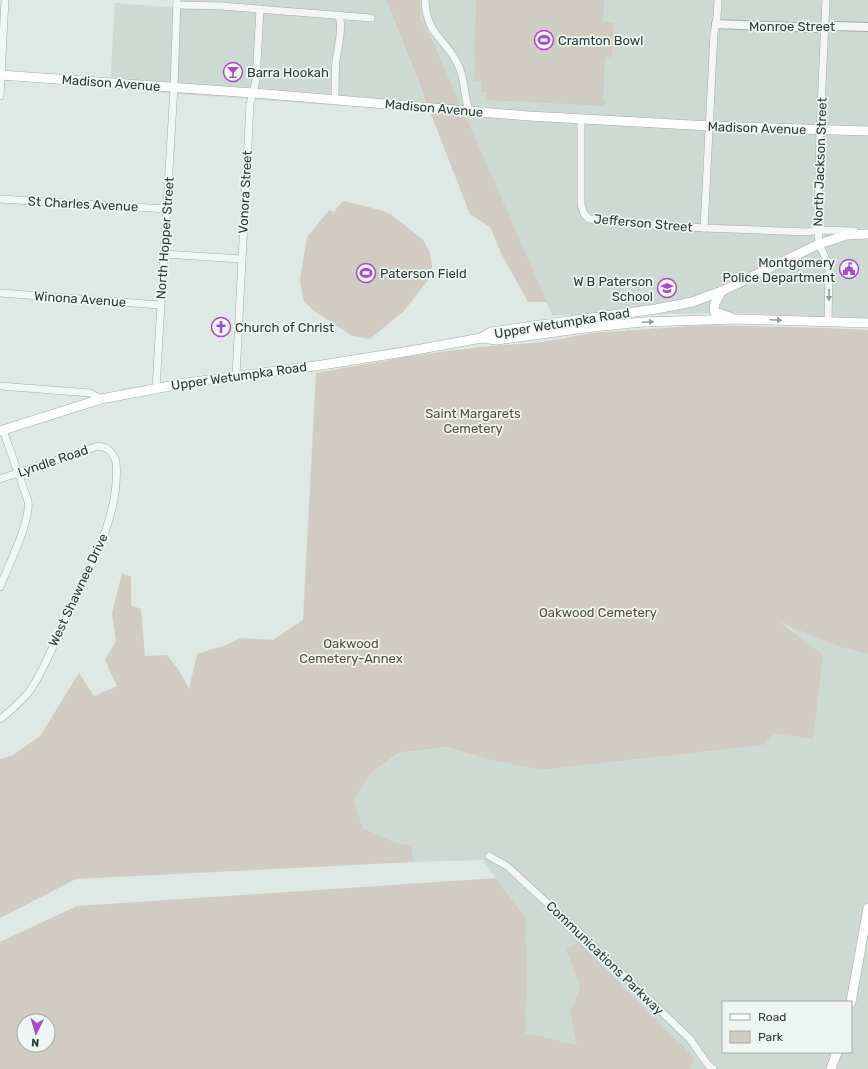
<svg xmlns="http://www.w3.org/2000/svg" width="868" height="1069" font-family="Rubik,sans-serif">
	<rect width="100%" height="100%" fill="#dfe8e4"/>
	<g fill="#cddad3" fill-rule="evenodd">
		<polygon points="180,0 386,0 429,112 110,89 115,3 179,8"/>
		<polygon points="420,0 868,0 868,319 738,313 552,315 432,39 421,20"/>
		<path d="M778,620L840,647L868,654V1069H690L694,1056L566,949L580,987L570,1013L578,1046L525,1033L527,975L525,917L483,860L414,862L411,846L394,842L363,828L354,800L370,774L400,753L446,747L495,761L542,770L764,745L775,734L812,739L795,632ZM723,1002H851V1052H723Z"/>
	</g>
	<g fill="#d1ccc1" fill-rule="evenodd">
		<polygon points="386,0 420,0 421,20 432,39 547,302 528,302 501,253 490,227 470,214"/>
		<polygon points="476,0 604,0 603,22 614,23 612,57 605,57 603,100 606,100 605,106 487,100 487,92 481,92 482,81 474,81"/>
		<polygon points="343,201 380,210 392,215 423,240 430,252 432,267 428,280 404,311 370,339 352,336 314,311 303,300 300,279 307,237 329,210 334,212"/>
		<polygon points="706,325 827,328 868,330 868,654 840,647 780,622 823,655 813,739 775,734 764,745 542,770 495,761 446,747 399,753 370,774 354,800 363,828 394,842 411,846 414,862 76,879 0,918 0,759 13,755 40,736 79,673 94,696 117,686 105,660 116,641 112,613 122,573 131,577 131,605 141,609 145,656 167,655 179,670 189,689 197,654 226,645 241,638 273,640 303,620 316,373 412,356 479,347 543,342 592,333"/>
		<path d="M496,878L525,917L527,975L525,1033L577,1045L570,1013L580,987L566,949L578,942L694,1057L690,1069H0V942L77,906ZM24,1021H48V1045H24Z"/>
	</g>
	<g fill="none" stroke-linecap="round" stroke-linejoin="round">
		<defs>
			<g id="minor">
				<path d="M425,0C426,37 448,39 459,67C466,82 463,97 470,112"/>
				<polyline points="826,0 820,129 818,230 819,244 828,263 829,271 828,321"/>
				<polyline points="177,5 221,6 371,18"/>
				<polyline points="0,96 5,0"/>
				<path d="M335,99C335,87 335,74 336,61C338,46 343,30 339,15"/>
				<polyline points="581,119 581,205 584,214 589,219 704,228 808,232 818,230 855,231"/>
				<polyline points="0,199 166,209"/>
				<polyline points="704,228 714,33 717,18 718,0"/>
				<polyline points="164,254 242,259"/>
				<polyline points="0,293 160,305"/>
				<polyline points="236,376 250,104 256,80 260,9"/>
				<polyline points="0,386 90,393 101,399"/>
				<polyline points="156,388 174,87 177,0"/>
				<path d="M0,479L98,446C108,447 113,452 116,462C121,517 87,573 64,622C53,645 44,671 29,692C20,702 11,711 0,719"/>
				<path d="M0,587C8,566 31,521 28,501L3,430"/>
				<polyline points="489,856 507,866 568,922 690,1039 708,1065 713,1069"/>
			</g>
			<polyline id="tertiary" points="716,24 817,28 835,26 868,27"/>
			<g id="secondary">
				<polyline points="0,75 253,93 529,116 710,126 868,131"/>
				<path d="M722,291C718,298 712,304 715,312L730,317"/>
				<polyline points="481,338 496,340 593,327 643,322 737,319 868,323"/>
				<polyline points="0,431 101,399 186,383 322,365 410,351 481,338 491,332 498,331 656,309 692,302 722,291 819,244 847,235 868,234"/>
				<polyline points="851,1002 868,908"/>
				<polyline points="831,1069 837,1052"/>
			</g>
		</defs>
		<use href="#minor" stroke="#a1aea8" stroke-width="8"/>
		<use href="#tertiary" stroke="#a1aea8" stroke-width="10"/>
		<use href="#secondary" stroke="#a1aea8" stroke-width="10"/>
		<use href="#minor" stroke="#f2f6f4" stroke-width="7"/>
		<use href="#tertiary" stroke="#f2f6f4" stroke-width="8"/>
		<use href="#secondary" stroke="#fff" stroke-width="9"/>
	</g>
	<defs><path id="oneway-solid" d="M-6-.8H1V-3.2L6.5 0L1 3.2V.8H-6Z"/></defs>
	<use fill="#8e9a94" href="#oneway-solid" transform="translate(829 295) rotate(90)"/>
	<g fill="#949e9a">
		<use href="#oneway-solid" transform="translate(776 320) rotate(2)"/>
		<use href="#oneway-solid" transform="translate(648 322) rotate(-2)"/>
	</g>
	<defs>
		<symbol id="stadium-ring" viewBox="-11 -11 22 22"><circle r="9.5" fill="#eef5f2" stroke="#ac49c8" stroke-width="1.5"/><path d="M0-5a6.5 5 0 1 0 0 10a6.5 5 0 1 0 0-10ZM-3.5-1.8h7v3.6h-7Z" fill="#ac49c8"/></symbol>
		<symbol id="bar-ring" viewBox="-11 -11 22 22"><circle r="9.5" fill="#eef5f2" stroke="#ac49c8" stroke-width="1.5"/><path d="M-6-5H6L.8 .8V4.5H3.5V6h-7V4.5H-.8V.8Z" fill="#ac49c8"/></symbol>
		<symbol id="civic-ring" viewBox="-11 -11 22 22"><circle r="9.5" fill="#eef5f2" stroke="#ac49c8" stroke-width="1.5"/><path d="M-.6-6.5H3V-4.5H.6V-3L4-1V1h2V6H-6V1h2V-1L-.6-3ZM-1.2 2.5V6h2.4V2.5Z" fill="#ac49c8"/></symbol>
		<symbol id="school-ring" viewBox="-11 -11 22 22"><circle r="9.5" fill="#eef5f2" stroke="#ac49c8" stroke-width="1.5"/><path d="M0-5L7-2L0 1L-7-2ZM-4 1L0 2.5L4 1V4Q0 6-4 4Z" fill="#ac49c8"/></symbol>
		<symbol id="church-ring" viewBox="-11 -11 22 22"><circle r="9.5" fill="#eef5f2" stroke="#ac49c8" stroke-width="1.5"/><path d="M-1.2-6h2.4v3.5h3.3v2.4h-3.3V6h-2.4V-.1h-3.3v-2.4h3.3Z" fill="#ac49c8"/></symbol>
	</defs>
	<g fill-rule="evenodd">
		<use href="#stadium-ring" x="533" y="29" width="22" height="22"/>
		<use href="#bar-ring" x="222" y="61" width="22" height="22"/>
		<use href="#civic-ring" x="838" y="258" width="22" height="22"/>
		<use href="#stadium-ring" x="355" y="262" width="22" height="22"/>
		<use href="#school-ring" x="656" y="277" width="22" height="22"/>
		<use href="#church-ring" x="210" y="316" width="22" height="22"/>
	</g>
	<g text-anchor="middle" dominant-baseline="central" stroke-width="3.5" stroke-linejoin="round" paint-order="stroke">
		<g font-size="13" fill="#293e35" stroke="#eef5f2">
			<text x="792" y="26">Monroe Street</text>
			<text transform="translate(111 83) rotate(4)">Madison Avenue</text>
			<text transform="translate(434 108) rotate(5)">Madison Avenue</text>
			<text transform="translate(757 128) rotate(2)">Madison Avenue</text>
			<text transform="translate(820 162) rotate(-88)">North Jackson Street</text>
			<text transform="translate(245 192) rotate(-87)">Vonora Street</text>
			<text transform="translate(83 204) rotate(3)">St Charles Avenue</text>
			<text transform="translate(643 223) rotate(5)">Jefferson Street</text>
			<text transform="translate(165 238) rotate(-86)">North Hopper Street</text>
			<text transform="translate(80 299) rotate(4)">Winona Avenue</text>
			<text transform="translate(562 323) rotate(-9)">Upper Wetumpka Road</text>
			<text transform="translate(239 376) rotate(-8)">Upper Wetumpka Road</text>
			<text transform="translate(53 461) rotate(-19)">Lyndle Road</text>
			<text transform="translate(78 590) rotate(-65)">West Shawnee Drive</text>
			<text transform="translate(605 958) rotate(44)">Communications Parkway</text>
		</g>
		<g font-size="13" fill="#293e35" stroke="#eef5f2" text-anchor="start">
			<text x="558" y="40">Cramton Bowl</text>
			<text x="247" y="72">Barra Hookah</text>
			<text x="835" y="262" text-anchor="end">Montgomery<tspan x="835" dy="15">Police Department</tspan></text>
			<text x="380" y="273">Paterson Field</text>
			<text x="653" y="281" text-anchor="end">W B Paterson<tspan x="653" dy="15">School</tspan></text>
			<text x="235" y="327">Church of Christ</text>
		</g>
		<g font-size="13" fill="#595037" stroke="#eef5f2">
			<text x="473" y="413">Saint Margarets<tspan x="473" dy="15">Cemetery</tspan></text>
			<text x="598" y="612">Oakwood Cemetery</text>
			<text x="351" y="643">Oakwood<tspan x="351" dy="15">Cemetery-Annex</tspan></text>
		</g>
	</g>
	<rect x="722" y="1001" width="130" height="52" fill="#eef5f2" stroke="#9faca6"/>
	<rect x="730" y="1014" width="20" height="6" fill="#ffffff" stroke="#9faca6"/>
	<text x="758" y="1021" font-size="12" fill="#293e35">Road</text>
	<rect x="730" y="1031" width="20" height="12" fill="#d1ccc1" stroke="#9faca6"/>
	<text x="758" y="1041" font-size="12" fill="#293e35">Park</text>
	<g transform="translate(36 1033) rotate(185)"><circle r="19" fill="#eef5f2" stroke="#9faca6"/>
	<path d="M0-3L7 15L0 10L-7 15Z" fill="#ac49c8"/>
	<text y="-6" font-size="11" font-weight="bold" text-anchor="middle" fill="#293e35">N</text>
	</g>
</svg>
